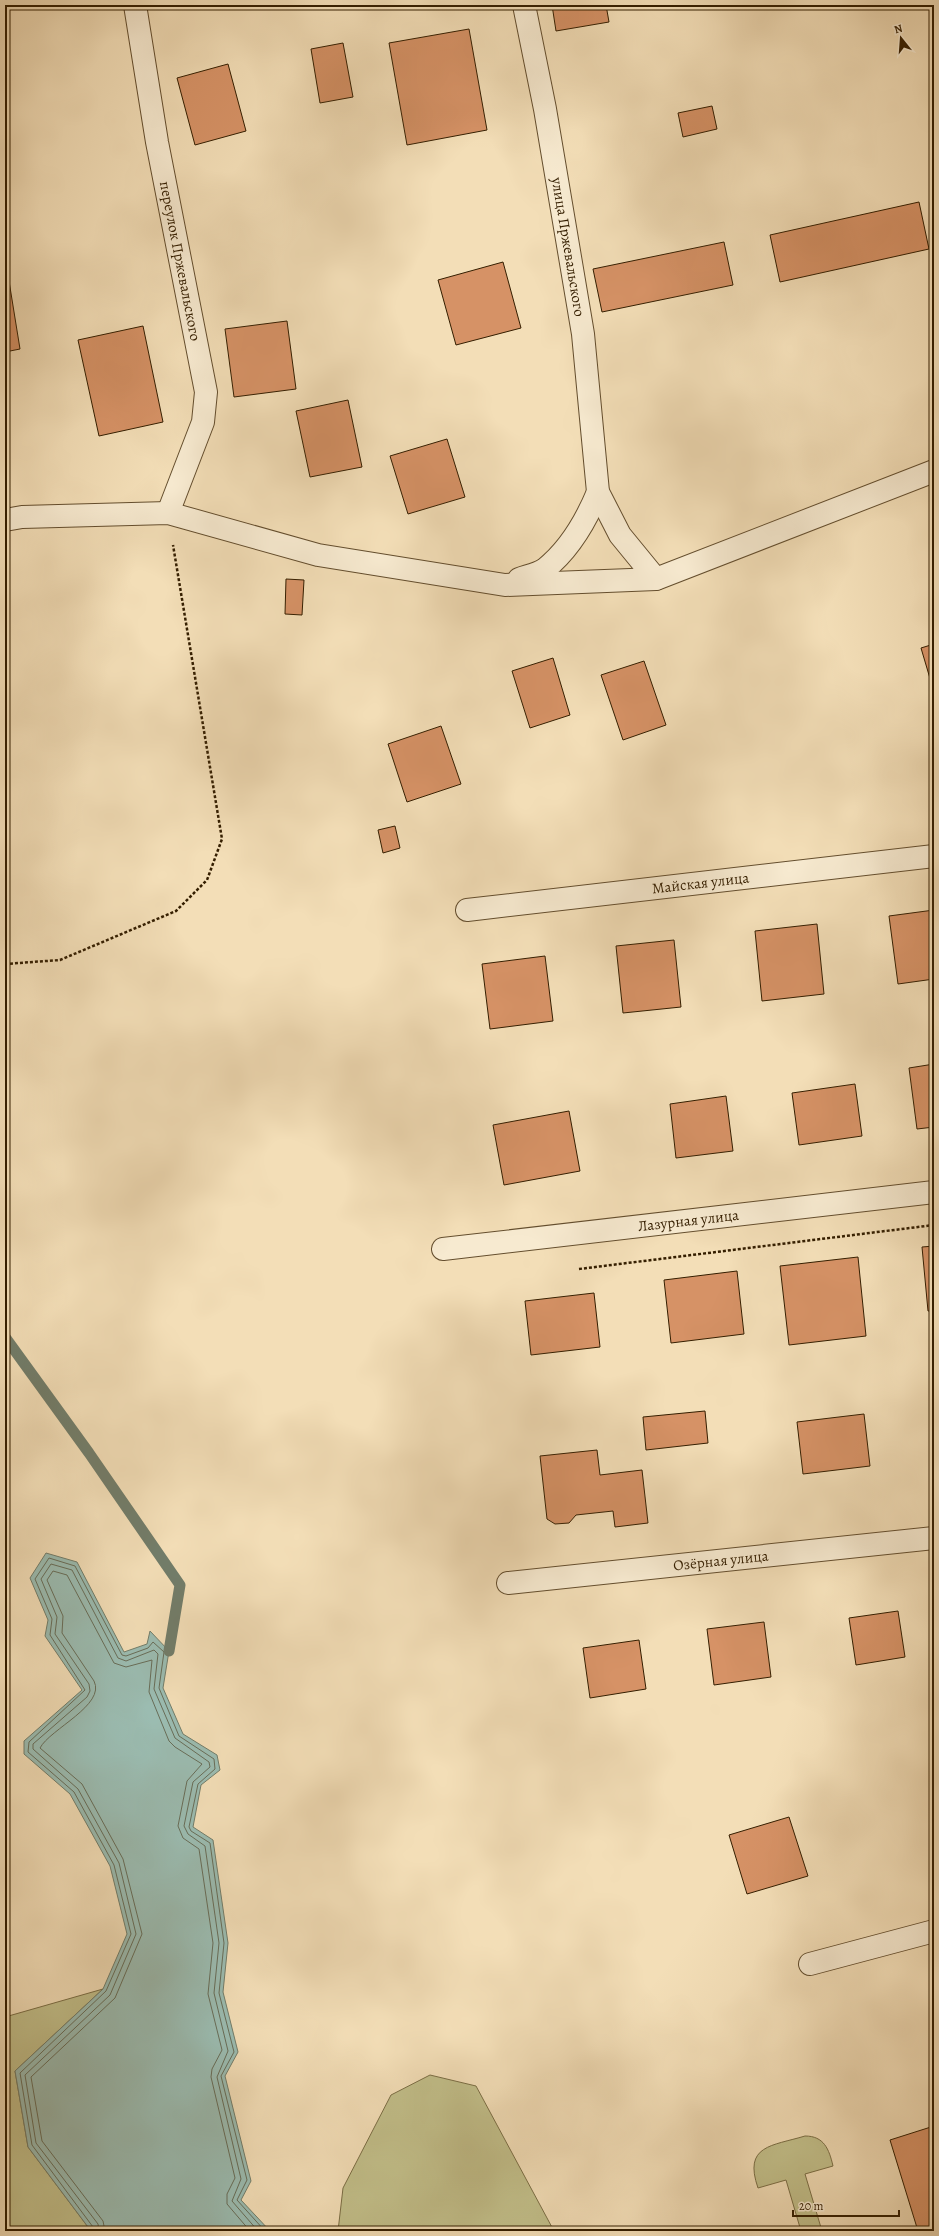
<svg xmlns="http://www.w3.org/2000/svg" width="939" height="2236" font-family="Alegreya,serif">
	<rect width="100%" height="100%" fill="#f3deb7"/>
	<filter id="stains"><feTurbulence type="fractalNoise" baseFrequency=".005" numOctaves="4"/><feColorMatrix values="0 0 0 0 .2 0 0 0 0 .09 0 0 0 0 .02 0 0 0 .5 -.17"/></filter>
	<radialGradient id="worn" r=".72"><stop offset=".6" stop-color="#630" stop-opacity="0"/><stop offset="1" stop-color="#630" stop-opacity=".3"/></radialGradient>
	<g fill="#c2bf8a" stroke="#7b6e45">
		<polygon points="103,1989 15,2071 28,2147 91,2231 5,2231 5,2017"/>
		<polygon points="430,2075 476,2086 554,2231 338,2231 343,2188 391,2095"/>
		<path d="M805,2136C824,2136 829,2149 833,2166L805,2174L822,2231H801L786,2180L758,2188C743,2145 772,2146 805,2136Z"/>
	</g>
	<polygon fill="#9bbcb1" stroke="#727d6a" points="46,1553 77,1562 124,1652 147,1644 150,1631 169,1651 163,1688 183,1734 217,1755 220,1770 201,1785 193,1827 213,1840 228,1943 223,1992 238,2052 225,2076 251,2181 241,2200 270,2231 91,2231 28,2147 15,2071 103,1989 127,1934 110,1866 70,1794 24,1754 24,1741 82,1690 45,1636 48,1620 30,1578"/>
	<g fill="none" stroke-linecap="round" stroke-linejoin="round">
		<g stroke="#686d58" stroke-width="1">
			<polyline points="94,2231 93,2227 32,2145 20,2073 106,1991 131,1934 114,1865 74,1792 28,1752 29,1742 85,1690 50,1635 52,1619 35,1579 49,1558 75,1566 122,1655 126,1656 148,1648 153,1642 164,1652 159,1688 179,1736 214,1759 215,1769 198,1784 189,1827 191,1831 210,1843 224,1943 219,1993 234,2052 221,2076 247,2180 237,2200 265,2231"/>
			<polyline points="99,2231 98,2224 36,2143 25,2075 110,1995 136,1934 119,1863 78,1789 33,1749 33,1744 87,1697 90,1691 89,1684 55,1634 57,1617 41,1579 51,1564 72,1570 118,1658 126,1661 154,1650 158,1654 154,1689 175,1738 209,1762 210,1767 193,1782 184,1826 188,1834 205,1846 219,1943 214,1993 228,2051 217,2077 241,2179 232,2201 258,2231"/>
			<path d="M105,2231L103,2221L42,2141L31,2077L115,1998L142,1934L123,1859L82,1784L40,1748C50,1729 106,1705 94,1681L62,1633L63,1616L47,1580L53,1571L67,1575L114,1663L126,1667L152,1660L149,1692L169,1741L175,1747L202,1764L187,1781L178,1826L183,1838L199,1849L213,1943L208,1994L222,2050L212,2069L211,2077L235,2178L227,2194V2204L250,2231"/>
		</g>
		<polyline stroke="#727d6a" stroke-width="11" points="5,1337 89,1453 180,1585 169,1651"/>
	</g>
	<g fill="#d69266" stroke="#341e00">
		<polygon points="552,5 606,5 609,22 556,31"/>
		<polygon points="469,29 487,130 407,145 389,43"/>
		<polygon points="343,43 353,97 320,103 311,49"/>
		<polygon points="228,64 246,131 195,145 177,78"/>
		<polygon points="712,106 717,129 683,137 678,113"/>
		<polygon points="919,202 929,249 780,282 770,235"/>
		<polygon points="724,242 733,285 602,312 593,269"/>
		<polygon points="503,262 521,328 456,345 438,280"/>
		<polygon points="5,281 9,281 20,349 5,352"/>
		<polygon points="287,321 296,389 234,397 225,329"/>
		<polygon points="143,326 163,422 99,436 78,340"/>
		<polygon points="348,400 362,467 310,477 296,411"/>
		<polygon points="447,439 465,497 408,514 390,456"/>
		<polygon points="286,579 304,580 302,615 285,614"/>
		<polygon points="934,644 934,692 921,648"/>
		<polygon points="553,658 570,715 530,728 512,671"/>
		<polygon points="644,661 666,725 623,740 601,675"/>
		<polygon points="441,726 461,784 407,802 388,744"/>
		<polygon points="395,826 400,848 383,853 378,830"/>
		<polygon points="934,910 934,979 898,984 889,916"/>
		<polygon points="817,924 824,994 762,1001 755,931"/>
		<polygon points="674,940 681,1007 623,1013 616,946"/>
		<polygon points="545,956 553,1021 490,1029 482,964"/>
		<polygon points="934,1064 934,1127 917,1129 909,1068"/>
		<polygon points="855,1084 862,1136 799,1145 792,1093"/>
		<polygon points="726,1096 733,1151 676,1158 670,1104"/>
		<polygon points="569,1111 580,1171 504,1185 493,1125"/>
		<polygon points="934,1246 934,1311 928,1311 922,1247"/>
		<polygon points="858,1257 866,1336 789,1345 780,1266"/>
		<polygon points="737,1271 744,1334 671,1343 664,1280"/>
		<polygon points="594,1293 600,1347 531,1355 525,1301"/>
		<polygon points="705,1411 708,1443 646,1450 643,1417"/>
		<polygon points="864,1414 870,1466 803,1474 797,1422"/>
		<polygon points="597,1450 600,1475 642,1470 648,1523 615,1527 613,1511 576,1515 569,1523 555,1524 547,1519 540,1456"/>
		<polygon points="898,1611 905,1657 856,1665 849,1618"/>
		<polygon points="764,1622 771,1677 714,1685 707,1629"/>
		<polygon points="639,1640 646,1689 590,1698 583,1648"/>
		<polygon points="789,1817 808,1876 747,1894 729,1835"/>
		<polygon points="934,2126 934,2231 918,2231 890,2140"/>
	</g>
	<g fill="none" stroke-linecap="round" stroke-linejoin="round">
		<defs>
			<g id="minor">
				<path id="s1" d="M135,5L157,142L206,392L203,422L168,513"/>
				<path id="s2" d="M524,5L545,109L583,334L598,492L620,535L656,579"/>
				<polyline points="5,520 22,517 168,513 318,555 505,585 656,579 934,471"/>
				<path d="M519,579C527,576 538,574 545,569C570,549 586,521 598,492"/>
				<path id="s3" d="M467,910L934,856"/>
				<path id="s4" d="M443,1249L934,1192"/>
				<path id="s5" d="M508,1583L934,1538"/>
				<polyline points="810,1964 934,1931"/>
			</g>
		</defs>
		<use href="#minor" stroke="#644e2e" stroke-width="24"/>
		<g stroke="#341e00" stroke-width="2.5" stroke-dasharray="3 2" stroke-linecap="butt">
			<polyline points="5,964 60,960 176,911 207,880 222,839 173,545"/>
			<polyline points="579,1269 934,1225"/>
		</g>
		<use href="#minor" stroke="#f7ead0" stroke-width="22"/>
	</g>
	<g text-anchor="middle" dominant-baseline="central" stroke-width="3.5" stroke-linejoin="round" paint-order="stroke">
		<g font-size="15" fill="#341e00" stroke="#f7ead0">
			<text stroke="none"><textPath href="#s2" startOffset="246">улица Пржевальского</textPath></text>
			<text stroke="none"><textPath href="#s1" startOffset="260">переулок Пржевальского</textPath></text>
			<text stroke="none"><textPath href="#s3" startOffset="235">Майская улица</textPath></text>
			<text stroke="none"><textPath href="#s4" startOffset="247">Лазурная улица</textPath></text>
			<text stroke="none"><textPath href="#s5" startOffset="214">Озёрная улица</textPath></text>
		</g>
	</g>
	<rect width="939" height="2236" fill="none" stroke="#f3deb7" stroke-width="20"/>
	<rect x="6" y="6" width="927" height="2224" fill="none" stroke="#341e00" stroke-width="2"/>
	<rect x="10" y="10" width="919" height="2216" fill="none" stroke="#341e00"/>
	<g transform="translate(901 38) rotate(343)" stroke="#f7ead0" stroke-width="3" paint-order="stroke">
	<path d="M0-3L7 15L0 10L-7 15Z" fill="#341e00"/>
	<text y="-6" font-size="11" font-weight="bold" text-anchor="middle" fill="#341e00">N</text>
	</g>
	<path d="M793 2210v6h106v-6" fill="none" stroke="#341e00" stroke-width="2"/>
	<text x="799" y="2210" font-size="12" fill="#341e00" stroke="#f7ead0" stroke-width="3" paint-order="stroke">20 m</text>
	<rect width="100%" height="100%" filter="url(#stains)"/>
	<rect width="100%" height="100%" fill="url(#worn)"/>
</svg>
